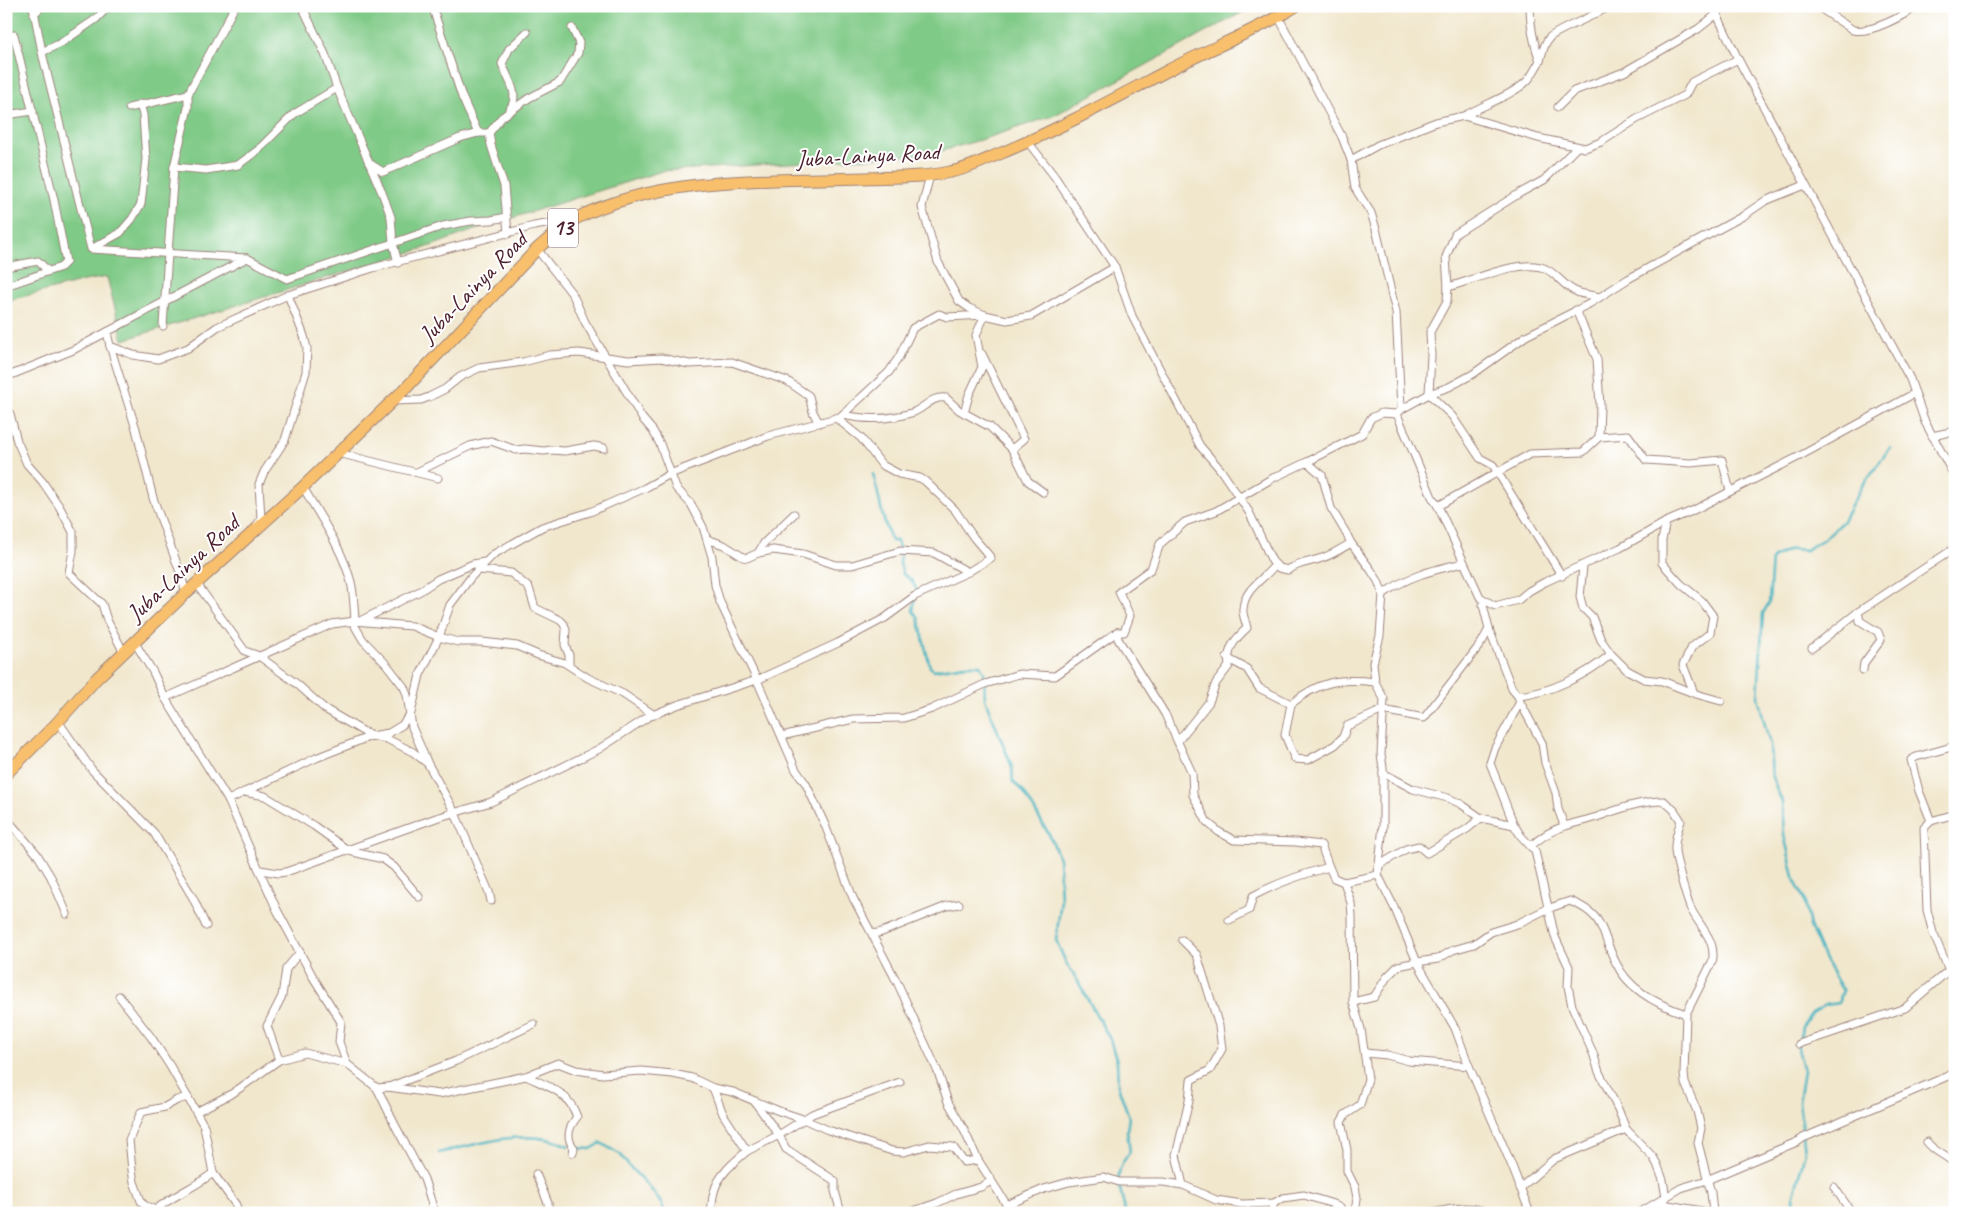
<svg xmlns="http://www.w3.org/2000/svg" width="1961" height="1219" font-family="Caveat,sans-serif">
	<rect width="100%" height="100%" fill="#fff"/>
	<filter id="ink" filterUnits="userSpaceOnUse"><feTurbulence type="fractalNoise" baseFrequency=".02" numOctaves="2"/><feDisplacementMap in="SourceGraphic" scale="10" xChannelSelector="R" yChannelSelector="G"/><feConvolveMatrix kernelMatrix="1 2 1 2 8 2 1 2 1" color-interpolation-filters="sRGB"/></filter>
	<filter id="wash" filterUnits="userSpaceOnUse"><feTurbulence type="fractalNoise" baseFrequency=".0096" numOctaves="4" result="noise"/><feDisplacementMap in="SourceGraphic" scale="20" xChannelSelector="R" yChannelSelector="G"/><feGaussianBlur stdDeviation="1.12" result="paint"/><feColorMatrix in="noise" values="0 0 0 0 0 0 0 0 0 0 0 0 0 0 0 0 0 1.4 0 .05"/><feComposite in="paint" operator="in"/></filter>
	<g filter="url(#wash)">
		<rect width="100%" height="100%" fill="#f1e7cd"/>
		<polygon fill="#80ca87" stroke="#657459" points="6,6 1254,6 1053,116 980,140 931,154 662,171 477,229 428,247 123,340 107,277 84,281 6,301"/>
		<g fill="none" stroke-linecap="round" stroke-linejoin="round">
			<g stroke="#48b5c3" stroke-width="2.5">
				<path d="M873,474C880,497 881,520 892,541H897L900,551V564L903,574L911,580L917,590L916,593"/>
				<path d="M915,598L913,611L918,617L930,667L934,670L965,665H980L984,672L985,699L1012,767L1013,782L1023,791L1050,836L1059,858L1061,900L1056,940L1066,963L1076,978L1110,1039L1117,1062L1118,1086L1129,1117L1127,1131L1130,1152C1110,1176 1122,1187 1125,1213"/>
				<polyline points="574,1148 591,1149 601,1143 621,1155 628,1165 650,1188 661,1203 665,1213"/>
				<path d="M439,1153C481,1143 528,1127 569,1146"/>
				<polyline points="1795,1213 1793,1199 1805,1152 1799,1102 1804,1071 1798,1049 1802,1027 1812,1013 1826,1005 1838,1003 1843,991 1825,960 1810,926 1804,899 1795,881 1784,835 1782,802 1772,777 1770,745 1758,697 1763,613 1769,603 1772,558 1791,549 1806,550 1825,538 1843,521 1862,486 1890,448"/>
			</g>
		</g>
	</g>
	<g filter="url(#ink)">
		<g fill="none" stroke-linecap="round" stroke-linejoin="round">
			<defs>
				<g id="street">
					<polyline points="33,6 43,57 91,249 247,258 107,332 110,346 136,429 153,498 180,572 186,593"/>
					<polyline points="302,6 325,54 337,88 383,195 391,217 393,243 398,263"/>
					<polyline points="432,6 462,97 478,133"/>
					<polyline points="1713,6 1738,59 1910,379 1925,422 1955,477"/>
					<path d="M1817,6L1853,30C1870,34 1903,16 1917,6"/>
					<polyline points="34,14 42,6"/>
					<polyline points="1279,18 1342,137 1351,160 1378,145 1436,122 1464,116 1538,138 1585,148 1601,142 1637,119 1685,95 1692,82 1738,59"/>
					<polyline points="6,36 14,35 54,200 66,262 61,267 6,286"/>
					<polyline points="42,52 61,43 96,19 109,6"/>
					<path d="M1540,61C1542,53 1544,44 1549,38C1556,30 1596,16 1609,6"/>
					<polyline points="1558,107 1574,91 1624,72 1698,29 1717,14"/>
					<polyline points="129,108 188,94"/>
					<path d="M509,110C521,96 508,79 502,64L509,49L527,32"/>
					<polyline points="6,115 33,111"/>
					<path d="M1464,116C1481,106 1515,94 1527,81C1532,76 1536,67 1540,61C1533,42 1530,26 1530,6"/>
					<path d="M1028,142L1055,177L1115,267L1132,316L1200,446L1220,469L1249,512L1272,561L1279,568L1288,570C1300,562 1309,563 1322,558C1332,555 1341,549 1351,543L1371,570L1378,581L1383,594L1380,636L1373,663L1375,682L1384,699L1381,754L1383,768V825L1378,875L1344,882L1351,903L1352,916L1353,1002L1361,1029L1368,1079L1360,1105L1345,1115L1341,1122L1347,1150V1171L1355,1187L1357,1198L1355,1213"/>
					<polyline points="1351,160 1355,188 1371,213 1376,229 1396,312 1401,408"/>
					<polyline points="369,163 383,172 460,138 478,133 489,133"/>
					<polyline points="174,167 206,170 238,165 258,150 294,114 337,88"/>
					<polyline points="930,175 922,207 938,262 959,301 969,308 985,315 976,335 982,367 969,395 964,413"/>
					<polyline points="1805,185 1765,201 1743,216 1628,279 1589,304 1526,336 1473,374 1449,387 1429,394 1402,409 1397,414 1432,497 1438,506 1480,597 1495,606 1518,600 1529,591 1545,582 1620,548 1666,522 1692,511 1798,457 1915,393"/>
					<polyline points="508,234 504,186 491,145 489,133 502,117 529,98 560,82 578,53 579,43 572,28"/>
					<polyline points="93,248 120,233 132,219 141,204 146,159 143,115 140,104"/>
					<polyline points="537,249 573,295 585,322 642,418 653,431 660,444 676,488 691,504 703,527 712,557 715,585 720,602 757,680 796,770 806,784 825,825 853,898 898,984 938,1072 948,1102 963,1128 978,1160 1012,1213"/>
					<polyline points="247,258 287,279 443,226 471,221 491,220 507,217"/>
					<polyline points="6,267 38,261 48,271"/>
					<path d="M1448,287C1473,281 1523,257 1546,269C1557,274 1565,288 1577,292C1584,295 1593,295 1600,297"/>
					<polyline points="1576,310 1597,359 1600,405 1599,437"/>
					<polyline points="163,326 174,167 188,108 188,94 235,6"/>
					<polyline points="110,346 133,355 158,359 188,348 217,327 288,295 373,268 534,226 570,220"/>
					<polyline points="982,354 1024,439 1012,449"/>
					<polyline points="6,377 73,350 107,332"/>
					<polyline points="393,401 421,400 429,397 445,389 460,377 479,368 523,362 550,355 579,353 628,360 661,358 689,364 732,362 787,381 809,396 813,412 819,423"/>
					<polyline points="6,410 10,414 17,441 27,464 42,481 59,506 73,532 73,551 69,573 102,604 107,620 124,653"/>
					<path d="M842,415C867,420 887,420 911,413C925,409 930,396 946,398L959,410L990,427L1012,449L1028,481L1043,492"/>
					<polyline points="1932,436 1955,431"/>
					<polyline points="338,453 438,478"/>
					<polyline points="1307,462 1362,434 1371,418 1382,413 1397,414"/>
					<polyline points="417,472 470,446 491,441 516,450 525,449 544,451 551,450 565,451 594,446 604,448"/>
					<path d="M303,487C320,517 342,548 351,582C354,594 354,608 355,621"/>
					<polyline points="1438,506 1530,454 1583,452 1599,437 1628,435 1646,460 1691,463 1722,460 1730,491"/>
					<polyline points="1666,522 1662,540 1662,563 1681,584 1702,601 1713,616 1710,633 1692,647 1683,665 1694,693"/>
					<polyline points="257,525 261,519 259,484 264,472 285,440 306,372 307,348 304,336 288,295"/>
					<polyline points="707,539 724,545 743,557 747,558 758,553 773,550 803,554 836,565 852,565 900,551 934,553 968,572"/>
					<polyline points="758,553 764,543 794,514"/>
					<polyline points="1583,566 1580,597 1583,608 1592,617 1601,640 1611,654 1627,670 1644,679 1662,681 1696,694 1721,701"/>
					<polyline points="479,570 511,573 529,588 535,608 560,620 564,624 566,630 565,645 569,655 569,665"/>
					<polyline points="1562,576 1493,465 1480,458 1452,416 1429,394 1431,355 1430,332 1447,301 1448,287 1446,257 1455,234 1520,193 1544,180 1577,147"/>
					<polyline points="197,584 245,651 259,656 297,684 325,709 371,736 387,739 413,752 427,763"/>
					<path d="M1383,594C1408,576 1433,570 1463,563"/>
					<polyline points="1858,612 1860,621 1878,632 1881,640 1864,663 1863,670"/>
					<polyline points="352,621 363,640 387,665 404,687 407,695 412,727 428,764 455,813 489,892 491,901"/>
					<polyline points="360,621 420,591 438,579 473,564 485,562"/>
					<path d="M1489,629L1512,689L1518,696C1550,693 1587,675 1611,654"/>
					<polyline points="135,643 153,672 165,698 332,624 355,621 399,625 412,626 439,637 458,642 482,642 517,646 538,655 565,663 588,678 623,694 654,715"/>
					<polyline points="1812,648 1858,612 1955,548"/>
					<polyline points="1227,658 1247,669 1259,688 1291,704 1285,735 1295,759 1308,760 1335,745 1343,737 1347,726 1383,710 1424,718 1482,642 1489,629 1483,605 1485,601"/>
					<polyline points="165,698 228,800 277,910 313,977 341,1022 339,1042 347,1064"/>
					<polyline points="1520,702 1542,743 1545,763 1556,793 1558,809 1564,825"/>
					<path d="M1291,704C1319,681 1339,678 1375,682"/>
					<polyline points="58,721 92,770 154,833 193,898 206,926"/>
					<polyline points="782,736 853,719 904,718 932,709 985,684 1019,674 1055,676 1117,632"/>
					<path d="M1178,741L1209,702L1216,683L1229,666C1226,649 1236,638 1247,628C1246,622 1242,614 1243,609C1244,589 1264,579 1275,565"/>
					<polyline points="1955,746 1916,757 1911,760 1919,791 1931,821 1924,828 1927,910 1933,933 1955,984"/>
					<polyline points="1383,773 1413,789 1448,798 1461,804 1481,818 1514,825 1521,836 1535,851 1555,937 1569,967 1568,986 1572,1006 1593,1053 1599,1072 1618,1109 1626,1129 1653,1157 1657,1164 1663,1180 1666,1198"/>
					<polyline points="244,792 265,796 314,826 349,851 383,859 394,867 419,897"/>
					<polyline points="228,800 316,758 371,736 389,733 402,725 411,713 420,675 439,637 450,605 471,577 494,554 542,527 590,512 645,488 670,474 768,436 840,417 889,372 899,357 913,328 939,314 947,317 985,315 1007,320 1031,316 1115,267"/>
					<polyline points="6,818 37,854 51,877 67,914"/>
					<polyline points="1931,821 1955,814"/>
					<polyline points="1514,825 1490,763 1495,748 1520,702 1518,696"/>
					<path d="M1531,846C1553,826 1570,825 1597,817C1619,809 1640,801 1664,801L1674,810L1681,821C1678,829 1675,839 1675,847C1674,856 1686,897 1690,907C1698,925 1718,941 1712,962L1686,1014L1684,1074L1685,1083L1697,1111L1701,1128L1698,1143L1711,1193L1713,1212"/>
					<polyline points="1378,866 1406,849 1419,846 1427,853 1467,829 1481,818"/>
					<polyline points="1329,867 1321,845 1296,842 1234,840 1219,832 1207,822 1193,795 1192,773 1165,714 1118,639 1117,632 1124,632 1130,616 1119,592 1151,569 1160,544 1185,522 1216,511 1273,478 1307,462 1322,475 1331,508 1346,533 1351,543"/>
					<polyline points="260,870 279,873 286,872 436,818 491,802 599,749 648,717 677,705 757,680 838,643 885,618 915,596 968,572 991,558 974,538 955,510 925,481 920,478 899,474 882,465 861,438 836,418"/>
					<polyline points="1378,875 1395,909 1417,962 1455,1028 1469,1066 1512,1166 1530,1213"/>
					<path d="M1229,920L1249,910L1253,896C1277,883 1303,874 1329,867L1334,878L1344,882"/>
					<polyline points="873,934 882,932 947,906 959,904"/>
					<polyline points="1182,940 1197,955 1219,1026 1222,1049 1210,1070 1191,1080 1189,1101 1176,1155 1183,1185"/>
					<polyline points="119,996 151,1037 170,1066 196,1112 204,1126 213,1173 236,1205 238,1213"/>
					<path d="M1353,1002L1374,997L1387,977L1398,966L1417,962L1438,959L1453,950L1474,944L1491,932L1517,924L1547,909L1570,901C1607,916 1600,932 1616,963C1629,990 1658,1005 1686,1014"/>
					<polyline points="1799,1044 1905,1008 1949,970"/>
					<polyline points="1365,1053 1387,1055 1409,1061 1469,1066"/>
					<polyline points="279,1060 267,1026 282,996 286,969 300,952"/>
					<path d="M526,1076C549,1087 568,1091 577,1117C569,1127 565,1137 574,1148L573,1153"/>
					<polyline points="389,1087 456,1061 534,1024"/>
					<polyline points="377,1088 388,1087 439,1094 526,1076 558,1063 576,1070 603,1074 641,1071 673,1074 692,1078 713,1088 733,1092 779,1111 803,1119 828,1130 892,1151 904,1152 929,1145 953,1147 964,1162 978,1160"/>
					<polyline points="754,1101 779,1135 786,1149 835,1181 835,1191 841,1213"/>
					<polyline points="196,1112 233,1093 279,1060 305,1053 347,1064 377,1088 395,1125 424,1179 435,1213"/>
					<path d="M1927,1142C1934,1152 1946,1155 1955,1164"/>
					<polyline points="747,1151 779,1135 812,1114 900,1082"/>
					<polyline points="536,1174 548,1203 549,1213"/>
					<polyline points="1834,1187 1852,1213"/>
					<polyline points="1520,1188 1554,1159 1626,1129 1629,1133"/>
					<polyline points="1657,1203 1713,1213"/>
					<polyline points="1007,1205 1044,1189 1069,1182 1104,1177 1119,1182 1163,1182 1183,1185 1216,1200 1242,1204 1274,1203 1283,1198 1304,1195 1333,1204 1348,1213"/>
					<polyline points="155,1210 144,1205 141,1201 134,1182 132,1170 129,1140 141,1112 165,1107 177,1100 188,1097"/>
					<path d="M153,1212C171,1196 194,1188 213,1173"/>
					<path d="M711,1213C712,1206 712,1199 714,1192C718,1175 734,1162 747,1151L723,1114L713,1088"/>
					<polyline points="908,1213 937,1203 956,1194 981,1187 991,1181"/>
					<polyline points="1271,1213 1274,1203"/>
					<path d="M1432,1213C1453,1208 1469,1205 1490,1213"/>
					<polyline points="1639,1213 1681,1188 1707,1180 1799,1141 1803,1138 1955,1073"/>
				</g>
				<path id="primary" d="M6,774L55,725L97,678L186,593L303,487L407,387L537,249C549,239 561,227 575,219C661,175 771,181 864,178C893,177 922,178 950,172C969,169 986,159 1004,152C1059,129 1112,100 1165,72C1208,49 1255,32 1296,6"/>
			</defs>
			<use href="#street" stroke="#9e837c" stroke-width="9"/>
			<use href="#primary" stroke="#9e837c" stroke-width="13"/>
			<use href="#street" stroke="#fff" stroke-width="7"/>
			<use href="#primary" stroke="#f8bf6c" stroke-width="11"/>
		</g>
	</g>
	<g text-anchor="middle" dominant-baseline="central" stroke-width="4" stroke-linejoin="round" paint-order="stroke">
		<rect fill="#fff" stroke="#80626b" stroke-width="1" x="548" y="208.5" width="30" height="39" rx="4"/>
		<g font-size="22" font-weight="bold" fill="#4a1f2b">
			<text x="563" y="228">13</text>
		</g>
		<g font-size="24" fill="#4a1f2b" stroke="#fff">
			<text transform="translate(868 155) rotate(-3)">Juba-Lainya Road</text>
			<text transform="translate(473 287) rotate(-46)">Juba-Lainya Road</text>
			<text transform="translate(183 568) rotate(-43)">Juba-Lainya Road</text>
		</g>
	</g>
	<rect width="1961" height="1219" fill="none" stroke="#fff" stroke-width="25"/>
</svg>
